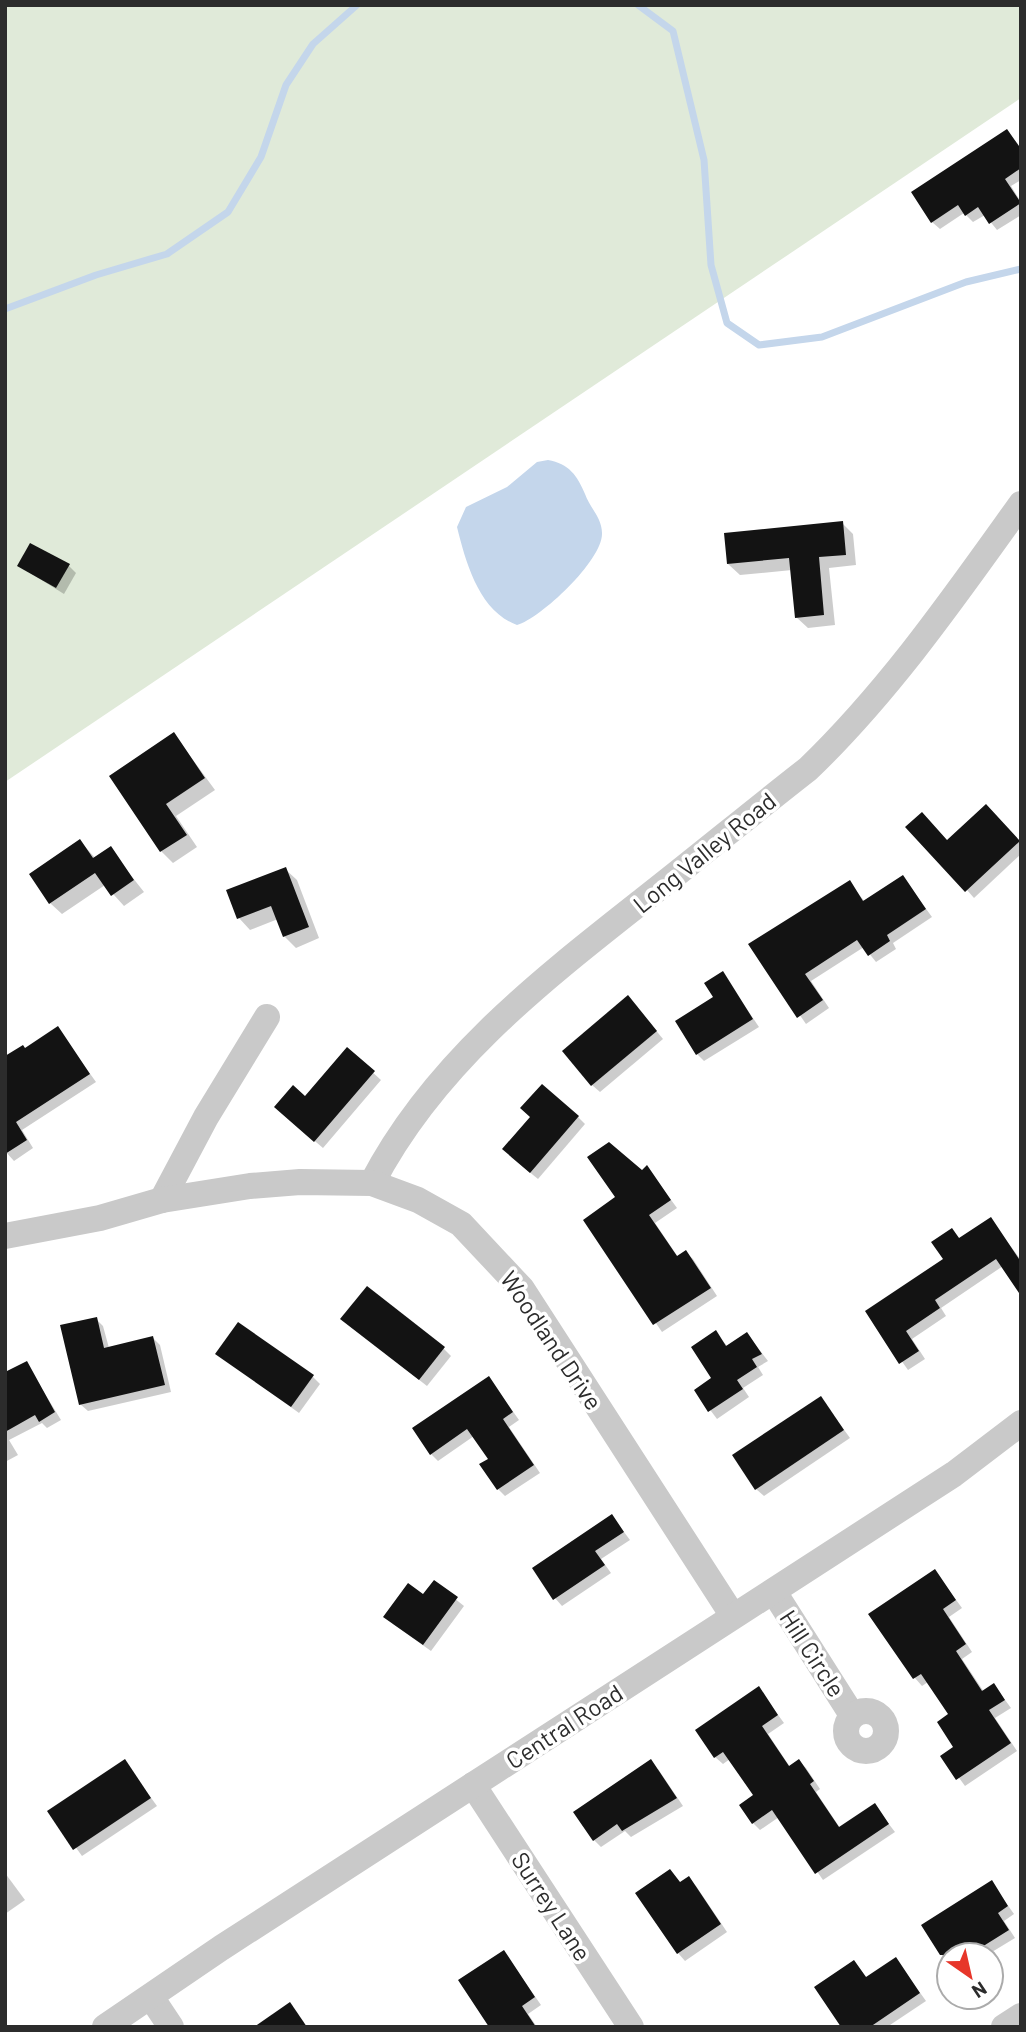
<svg xmlns="http://www.w3.org/2000/svg" width="1026" height="2032" font-family="Barlow,sans-serif">
	<rect width="100%" height="100%" fill="#fff"/>
	<polygon fill="#e0ead9" points="5,5 1021,5 1021,98 5,782"/>
	<path fill="#c4d6eb" d="M548,460C569,464 577,475 585,494C590,508 602,518 602,533C603,560 541,618 517,625C479,611 466,563 457,527L466,507L507,487L537,462Z"/>
	<g fill="#0003">
		<polygon points="1007,131 1021,148 1021,180 1011,186 1021,202 1021,215 997,230 985,215 973,222 964,213 940,229 932,222"/>
		<polygon points="842,523 853,534 856,565 829,568 835,625 808,628 796,617 792,570 740,575 728,564"/>
		<polygon points="19,566 69,566 76,573 64,594"/>
		<polygon points="174,734 215,790 176,816 197,847 173,863 161,851 111,776"/>
		<polygon points="986,806 1021,844 1021,854 974,898 967,890 948,842"/>
		<polygon points="80,841 96,859 110,849 144,892 124,906 105,885 62,914 50,903"/>
		<polygon points="285,869 297,880 319,938 296,948 284,936 278,919 250,930 239,918"/>
		<polygon points="903,877 932,917 893,943 896,949 876,962 864,947 811,981 829,1008 806,1024 751,945 849,882 865,902"/>
		<polygon points="723,974 759,1027 704,1061 697,1054"/>
		<polygon points="635,1005 663,1039 600,1092 592,1085"/>
		<polygon points="58,1029 96,1082 22,1130 33,1148 14,1161 5,1151 26,1050"/>
		<polygon points="347,1049 381,1080 323,1148 283,1114 305,1098"/>
		<polygon points="578,1117 585,1124 538,1179 511,1157"/>
		<polygon points="647,1167 677,1208 655,1223 678,1257 685,1252 693,1259 717,1296 662,1332 585,1220 617,1198"/>
		<polygon points="990,1219 1021,1260 1021,1289 1003,1266 941,1308 946,1316 912,1339 925,1359 908,1370 867,1312 945,1260 952,1230 960,1239"/>
		<polygon points="96,1319 103,1326 109,1348 153,1338 160,1345 171,1392 88,1411 80,1404"/>
		<polygon points="350,1326 443,1348 451,1356 427,1386"/>
		<polygon points="716,1333 728,1347 747,1334 768,1361 758,1367 763,1375 743,1388 749,1397 717,1419 696,1391 714,1379"/>
		<polygon points="217,1354 312,1376 320,1384 299,1413"/>
		<polygon points="26,1363 61,1420 47,1428 42,1423 9,1440 18,1455 5,1462 5,1374"/>
		<polygon points="489,1378 519,1420 509,1427 540,1473 505,1496 498,1489 490,1459 474,1436 438,1461 431,1454"/>
		<polygon points="821,1398 850,1438 764,1496 756,1489"/>
		<polygon points="612,1516 630,1540 601,1559 611,1573 562,1606 555,1598"/>
		<polygon points="935,1571 962,1608 949,1617 972,1652 962,1659 984,1692 994,1685 1011,1708 995,1718 1017,1751 965,1786 943,1756 956,1747 950,1715 928,1682 922,1686 915,1678 871,1614"/>
		<polygon points="434,1582 464,1606 431,1651 393,1624 424,1597"/>
		<polygon points="759,1689 784,1723 768,1734 790,1767 799,1761 806,1768 820,1789 816,1792 840,1828 875,1806 895,1832 823,1880 779,1817 760,1830 753,1823 755,1796 730,1759 723,1764 715,1757"/>
		<polygon points="125,1762 157,1806 82,1856 50,1812"/>
		<polygon points="658,1769 683,1806 631,1837 625,1831 601,1847 594,1840"/>
		<polygon points="670,1871 681,1884 688,1879 696,1886 727,1932 685,1961 678,1953"/>
		<polygon points="5,1873 25,1900 5,1914"/>
		<polygon points="992,1883 1014,1914 1004,1921 1015,1938 987,1955 949,1955 949,1966 923,1925"/>
		<polygon points="504,1952 541,2005 528,2014 537,2027 491,2027"/>
		<polygon points="896,1959 926,2001 887,2027 843,2027 854,1962 867,1978"/>
	</g>
	<g fill="none" stroke-linecap="round" stroke-linejoin="round">
		<g stroke="#c4d6eb" stroke-width="7">
			<polyline points="638,5 673,31 704,160 711,265 727,323 759,345 822,337 966,282 1021,269"/>
			<polyline points="5,309 96,275 167,254 228,212 261,157 286,85 313,44 357,5"/>
		</g>
	</g>
	<g fill="#131313">
		<polygon points="1007,129 1021,149 1021,168 1005,179 1021,203 989,224 978,207 965,216 958,205 931,223 911,192"/>
		<polygon points="843,521 846,555 819,557 824,615 795,618 789,558 727,564 724,533"/>
		<polygon points="30,543 70,564 56,588 17,566"/>
		<polygon points="174,732 205,778 166,804 187,835 160,852 109,776"/>
		<polygon points="986,804 1020,841 965,892 905,827 922,812 947,840"/>
		<polygon points="80,839 93,858 111,846 134,880 111,896 95,873 49,904 29,874"/>
		<polygon points="286,867 309,927 283,937 271,906 237,919 226,890"/>
		<polygon points="903,875 926,909 887,935 890,941 868,956 857,940 805,974 823,1000 797,1018 748,944 850,880 863,901"/>
		<polygon points="723,971 753,1019 696,1055 675,1021 713,997 704,983"/>
		<polygon points="628,995 657,1031 591,1086 562,1051"/>
		<polygon points="58,1026 90,1074 16,1122 27,1140 5,1154 5,1056 23,1045 25,1048"/>
		<polygon points="347,1047 375,1071 314,1142 274,1107 293,1085 305,1096"/>
		<polygon points="542,1084 579,1116 530,1173 502,1149 530,1117 520,1108"/>
		<polygon points="609,1142 642,1170 647,1165 671,1200 649,1215 677,1256 686,1250 711,1288 653,1325 583,1220 615,1197 587,1157"/>
		<polygon points="991,1217 1021,1262 1021,1296 996,1259 935,1300 940,1308 906,1331 919,1351 899,1364 865,1311 943,1259 931,1242 952,1228 959,1238"/>
		<polygon points="367,1286 445,1347 419,1380 340,1319"/>
		<polygon points="97,1317 104,1348 153,1336 165,1385 79,1405 60,1325"/>
		<polygon points="238,1322 314,1375 291,1407 215,1354"/>
		<polygon points="716,1330 726,1346 747,1332 762,1354 752,1359 757,1367 737,1380 743,1389 708,1412 694,1390 711,1378 691,1347"/>
		<polygon points="27,1361 55,1412 39,1422 35,1415 5,1432 5,1372"/>
		<polygon points="489,1376 513,1412 503,1419 534,1465 497,1490 479,1464 488,1459 467,1429 430,1455 412,1428"/>
		<polygon points="821,1396 844,1430 755,1490 732,1455"/>
		<polygon points="612,1514 624,1532 595,1551 605,1565 553,1600 532,1568"/>
		<polygon points="935,1569 956,1600 943,1609 966,1644 956,1651 982,1691 994,1683 1005,1700 989,1710 1011,1743 956,1780 940,1756 953,1747 937,1722 948,1714 921,1674 913,1679 868,1614"/>
		<polygon points="434,1580 458,1597 423,1645 383,1617 408,1583 423,1594"/>
		<polygon points="759,1686 778,1715 762,1726 789,1766 799,1759 814,1781 810,1784 839,1827 875,1803 889,1824 815,1874 772,1810 752,1824 739,1805 753,1795 723,1752 714,1758 695,1730"/>
		<polygon points="125,1759 151,1798 73,1850 47,1811"/>
		<polygon points="651,1759 677,1798 622,1831 617,1824 593,1841 573,1812"/>
		<polygon points="670,1869 680,1882 689,1876 721,1924 677,1954 635,1893"/>
		<polygon points="992,1880 1008,1906 998,1913 1009,1930 969,1955 940,1955 921,1925"/>
		<polygon points="504,1950 535,1997 522,2006 536,2027 489,2027 458,1980"/>
		<polygon points="896,1957 920,1993 870,2027 841,2027 814,1987 854,1960 866,1977"/>
		<polygon points="290,2002 307,2027 254,2027"/>
	</g>
	<g fill="none" stroke-linecap="round" stroke-linejoin="round">
		<g stroke="#c9c9c9" stroke-width="26">
			<path d="M372,1183C434,1063 542,980 646,898C701,855 754,811 808,769C890,690 955,596 1021,504"/>
			<polyline points="162,1200 206,1117 267,1017"/>
			<polyline points="5,1236 100,1218 162,1200 250,1186 300,1182 372,1183 418,1200 461,1224 522,1289 733,1616"/>
			<polyline points="774,1592 852,1715"/>
			<circle cx="866" cy="1731" r="20"/>
			<polyline points="473,1785 631,2027"/>
			<polyline points="151,1997 171,2027"/>
			<polyline points="105,2027 221,1948 954,1474 1021,1423"/>
			<polyline points="1004,2027 1021,2016"/>
		</g>
	</g>
	<g text-anchor="middle" dominant-baseline="central" stroke-width="7" stroke-linejoin="round" paint-order="stroke">
		<g font-size="24" fill="#2c2c2c" stroke="#fff">
			<text transform="translate(704 852) rotate(-39)">Long Valley Road</text>
			<text transform="translate(552 1340) rotate(56)">Woodland Drive</text>
			<text transform="translate(813 1653) rotate(57)">Hill Circle</text>
			<text transform="translate(564 1726) rotate(-33)">Central Road</text>
			<text transform="translate(552 1906) rotate(57)">Surrey Lane</text>
		</g>
	</g>
	<rect width="1026" height="2032" fill="none" stroke="#2c2c2c" stroke-width="14"/>
	<g transform="translate(970 1976) rotate(146)"><circle r="33" fill="#ffffff" stroke="#ababab" stroke-width="2"/>
	<path d="M0-5L12 26L0 18L-12 26Z" fill="#e7362a"/>
	<text y="-10" font-size="19" font-weight="bold" text-anchor="middle" fill="#2c2c2c">N</text>
	</g>
</svg>
